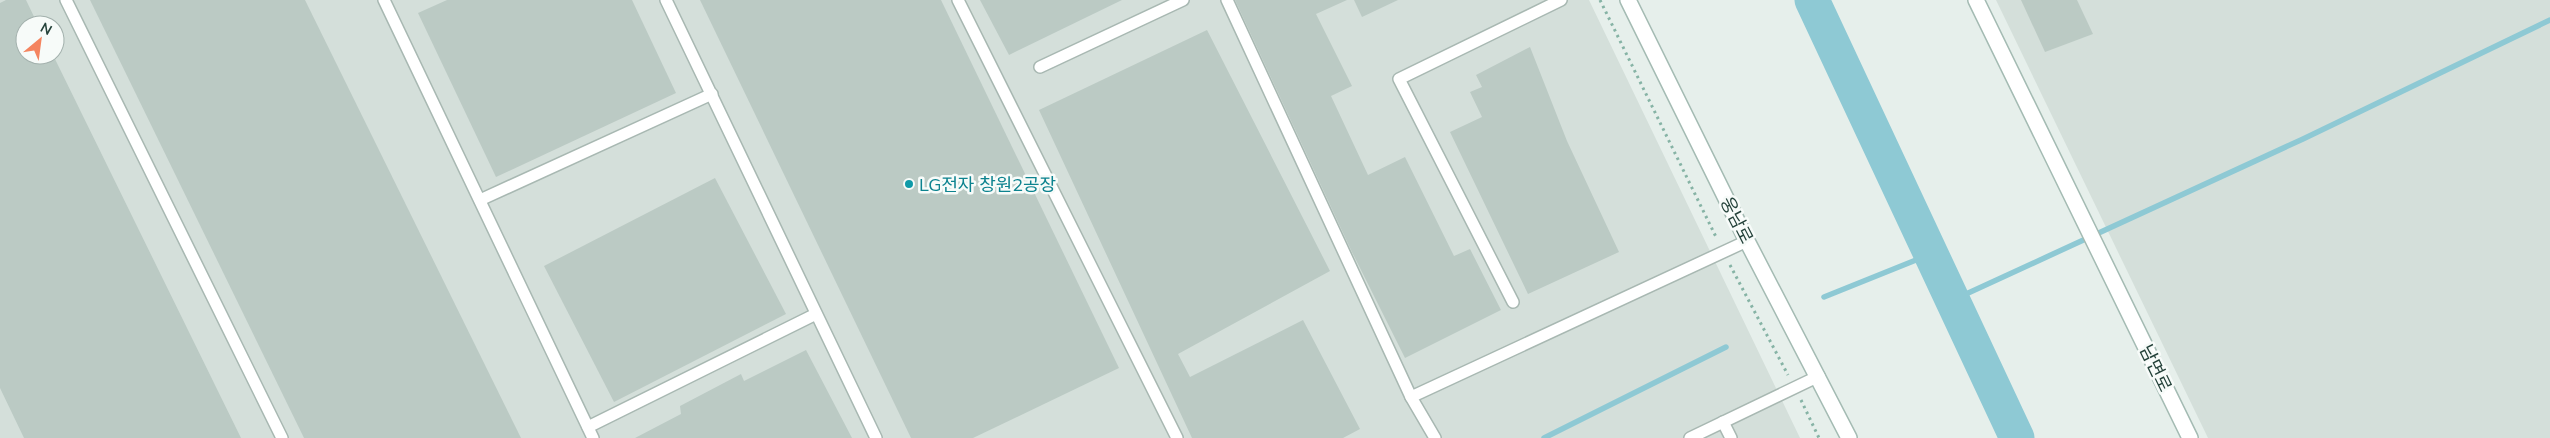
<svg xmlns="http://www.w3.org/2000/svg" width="2550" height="438" font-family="Mulish,'Noto Sans KR',sans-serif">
	<rect width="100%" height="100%" fill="#e6efeb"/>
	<g fill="#d4dfda" fill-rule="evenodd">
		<path d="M0,0H1589L1800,438H0ZM25,25H55V55H25Z"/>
		<polygon points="1996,0 2550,0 2550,438 2208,438"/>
	</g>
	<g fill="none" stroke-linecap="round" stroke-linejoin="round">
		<g stroke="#8ec9d4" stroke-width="5.5">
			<polyline points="1824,297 1931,254"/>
			<polyline points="1953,300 2303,139 2550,20"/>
			<polyline points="1544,438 1726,347"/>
		</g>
		<polyline stroke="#8ec9d4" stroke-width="35" points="1812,0 2017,438"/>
	</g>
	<g fill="#bbcac4">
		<polygon points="6,0 26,0 38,25 25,25 25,55 53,55 241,438 24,438 0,388 0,3"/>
		<polygon points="90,0 305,0 521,438 304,438"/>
		<polygon points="447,0 632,0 676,93 496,177 418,13"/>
		<polygon points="700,0 941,0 1119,368 973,438 911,438"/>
		<polygon points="980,0 1122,0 1009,55"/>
		<polygon points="1235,0 1347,0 1316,14 1352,86 1331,96 1368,175 1405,157 1454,256 1470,249 1501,310 1405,358 1351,250"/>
		<polygon points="1354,0 1398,0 1362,17"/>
		<polygon points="2021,0 2077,0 2093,34 2045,52"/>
		<polygon points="1207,30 1330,271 1178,354 1190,377 1303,320 1360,429 1343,438 1192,438 1039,110"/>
		<polygon points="1530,47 1567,141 1619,252 1528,294 1450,132 1482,117 1470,92 1482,87 1476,75"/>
		<polygon points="715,178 786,314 614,402 544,266"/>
		<polygon points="806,350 852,438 635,438 681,414 680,406 741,374 744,381"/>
	</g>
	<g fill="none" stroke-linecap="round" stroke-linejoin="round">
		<defs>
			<g id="lane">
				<polyline points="66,0 282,438"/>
				<polyline points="384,0 593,438"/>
				<polyline points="666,0 876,438"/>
				<polyline points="958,0 1177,438"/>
				<polyline points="1227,0 1411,397 1435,438"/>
				<polyline points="1040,67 1183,0"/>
				<polyline points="480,200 712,94"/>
				<polyline points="1513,302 1399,79 1561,0"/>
				<polyline points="1411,397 1747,241"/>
				<polyline points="1723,422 1731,438"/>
				<polyline points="588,427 816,314"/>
				<polyline points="1690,438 1819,376"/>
			</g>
			<g id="secondary">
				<polyline points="1628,0 1747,241 1849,438"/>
				<polyline points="1976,0 2190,438"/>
			</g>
		</defs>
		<use href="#lane" stroke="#a8b8b2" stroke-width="14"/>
		<use href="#secondary" stroke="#a4bbb3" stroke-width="18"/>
		<g stroke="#86b3a5" stroke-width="3" stroke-dasharray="2.5 4" stroke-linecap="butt">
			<polyline points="1600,0 1717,239"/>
			<polyline points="1730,265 1788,375"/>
			<polyline points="1801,400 1819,438"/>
		</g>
		<use href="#lane" stroke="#fff" stroke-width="11"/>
		<use href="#secondary" stroke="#fff" stroke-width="15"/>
	</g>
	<circle fill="#0f9aa8" stroke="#f7fbf9" stroke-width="2" cx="909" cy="184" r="5"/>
	<g text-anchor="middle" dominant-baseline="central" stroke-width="5" stroke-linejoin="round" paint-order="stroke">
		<g font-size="18" fill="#0d838f" stroke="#f7fbf9" text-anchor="start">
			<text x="919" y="184">LG전자 창원2공장</text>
		</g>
		<g font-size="18" fill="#24423a" stroke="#f7fbf9">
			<text transform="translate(1737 220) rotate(63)">웅남로</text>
			<text transform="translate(2156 368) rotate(64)">남면로</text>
		</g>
	</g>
	<g transform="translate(40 40) rotate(29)"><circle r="24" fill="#f7fbf9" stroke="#a3b1ad"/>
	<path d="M0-4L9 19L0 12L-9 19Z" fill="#f4845f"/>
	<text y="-8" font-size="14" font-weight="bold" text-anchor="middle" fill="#24423a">N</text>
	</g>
</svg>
